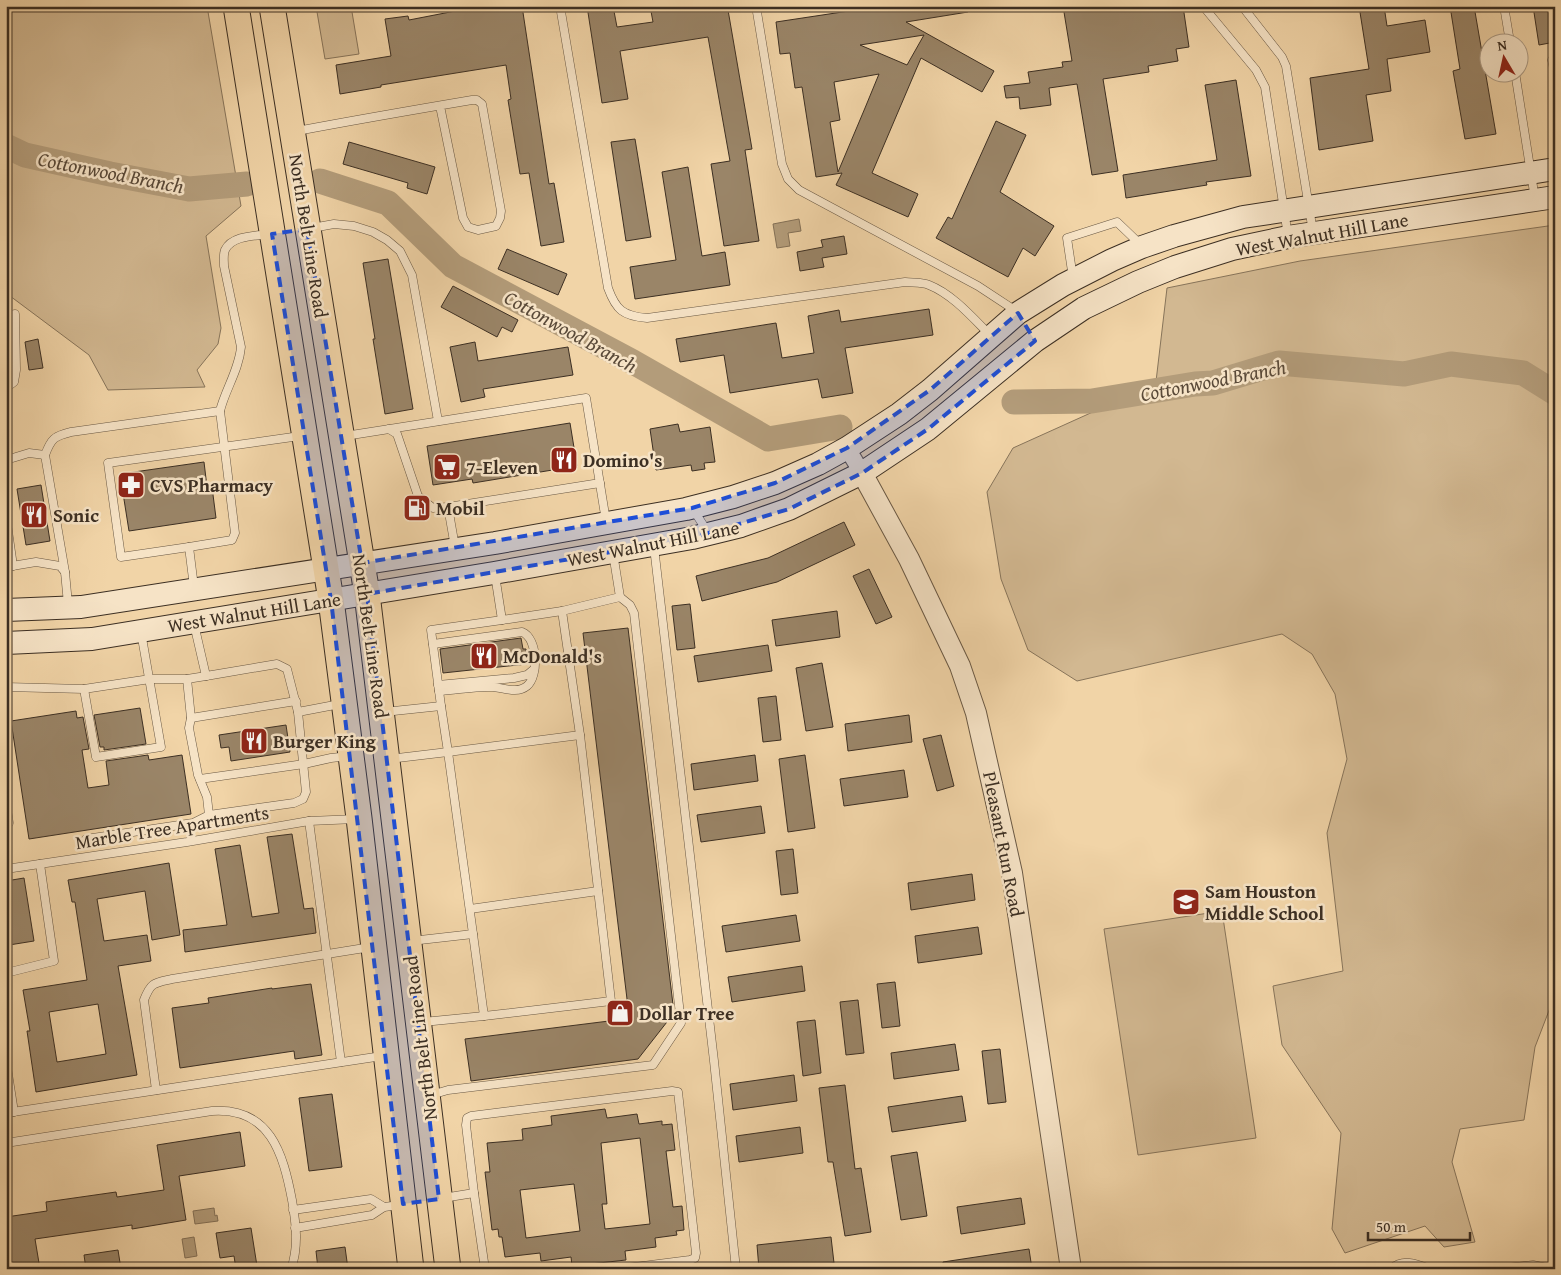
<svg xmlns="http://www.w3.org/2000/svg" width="1561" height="1275" font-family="'Gentium Book Plus',serif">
	<rect width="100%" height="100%" fill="#f1d4a7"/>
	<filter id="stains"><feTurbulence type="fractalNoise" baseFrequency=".004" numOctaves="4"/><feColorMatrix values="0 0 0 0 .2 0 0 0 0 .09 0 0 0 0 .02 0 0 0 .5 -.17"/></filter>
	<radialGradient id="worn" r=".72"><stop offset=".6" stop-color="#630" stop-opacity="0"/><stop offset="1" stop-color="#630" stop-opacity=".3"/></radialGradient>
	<g fill="#d2b891" stroke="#87745a">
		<polygon points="6,6 207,6 241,206 206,236 221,328 218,344 197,370 205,387 108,390 89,355 6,293"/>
		<polygon points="316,6 351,6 359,54 325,59"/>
		<polygon points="1555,225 1555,995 1535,1047 1524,1120 1460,1129 1452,1162 1475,1242 1444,1247 1425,1226 1345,1253 1332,1229 1341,1133 1282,1045 1273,986 1343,971 1327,833 1347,759 1335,694 1312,654 1282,634 1077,681 1028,650 1001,579 987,492 1013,448 1095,411 1155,390 1167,288 1300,261"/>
		<polygon points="1222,911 1256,1138 1138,1155 1104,929"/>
	</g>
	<g fill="#b39c7a" stroke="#837057">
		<polygon points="799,219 801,231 788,233 790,246 777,248 773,224"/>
		<polygon points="214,1208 215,1216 217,1215 218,1221 195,1224 193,1211"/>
		<polygon points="194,1237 197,1256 185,1258 182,1239"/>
	</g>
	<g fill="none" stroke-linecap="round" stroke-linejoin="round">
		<g stroke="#b39c7a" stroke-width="25">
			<polyline points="6,146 25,155 110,174 189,189 247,184"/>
			<polyline points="320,181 388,203 453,266 633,362 768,439 840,427"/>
			<polyline points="1014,402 1092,401 1195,384 1213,383 1279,363 1404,374 1451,364 1523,373 1555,393"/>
		</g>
	</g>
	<g fill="#9a8568" stroke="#3c2f23" fill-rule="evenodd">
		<polygon points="481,6 522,6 549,184 554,183 564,242 541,246 529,173 520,174 508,100 511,99 506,65 381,85 381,87 340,94 336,65 391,56 385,19 408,16 409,20"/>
		<polygon points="587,6 613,6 617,27 653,22 650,6 722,6 723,11 728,10 752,149 745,150 759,241 724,246 711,164 730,161 708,37 620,51 628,99 602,103"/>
		<path d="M882,6H968V12L906,22L994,71L982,92L921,58L872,173L918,194L908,217L836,185L842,173L816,177L802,87L795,88L790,53L780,54L776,22ZM924,35L907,65L860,45ZM879,74L865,108L838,172L830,122L840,120L834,82Z"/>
		<polygon points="1063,6 1183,6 1189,47 1176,49 1178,61 1148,66 1149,72 1103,79 1118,171 1092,175 1077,84 1049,88 1051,105 1020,109 1019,97 1006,98 1004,86 1030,83 1028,72 1063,67 1062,62 1072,61"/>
		<polygon points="1359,6 1384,6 1387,26 1425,20 1430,52 1387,59 1391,91 1366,95 1373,141 1319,150 1310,78 1369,69"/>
		<polygon points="1450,6 1474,6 1496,134 1465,139 1453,71 1460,69"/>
		<polygon points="1533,6 1555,6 1555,42 1539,45"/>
		<polygon points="1236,80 1251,176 1206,182 1207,185 1126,198 1123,175 1217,160 1205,85"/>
		<polygon points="996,121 1026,135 1000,192 1054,226 1035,256 1023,248 1008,277 936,238 948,217 952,219"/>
		<polygon points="635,139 651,237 626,241 611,142"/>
		<polygon points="349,142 435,167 427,194 407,188 408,183 343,164"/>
		<polygon points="688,167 702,256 725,252 730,285 635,299 630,267 676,260 662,172"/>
		<polygon points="844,236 847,254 822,258 824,267 800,271 797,252 823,247 821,240"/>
		<polygon points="507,249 567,274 558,295 498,269"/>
		<polygon points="388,259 413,409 385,414 373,339 375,339 363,263"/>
		<polygon points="453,286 518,320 512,332 502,327 497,337 441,307"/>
		<polygon points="929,309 933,335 845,348 853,393 822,398 818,379 730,393 724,355 680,362 676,339 776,323 782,358 814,353 808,316 839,310 841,322"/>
		<polygon points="38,339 43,368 29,370 25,342"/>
		<polygon points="475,342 478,361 568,347 573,375 483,389 485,397 461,402 450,347"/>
		<polygon points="570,423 577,466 473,483 472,479 433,485 427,446"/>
		<polygon points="678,424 680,432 710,427 715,462 704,463 705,469 692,471 691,465 656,470 650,429"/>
		<polygon points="204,462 207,487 212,487 216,518 129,531 120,474"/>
		<polygon points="41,485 50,541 26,545 17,489"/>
		<polygon points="413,498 428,511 420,520 405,508"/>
		<polygon points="844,522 855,545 777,582 702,601 696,576 768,558"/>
		<polygon points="869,569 892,617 876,624 853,576"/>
		<polygon points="690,604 695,648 677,650 672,606"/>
		<polygon points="837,611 840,637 776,646 772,620"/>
		<polygon points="628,628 674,1013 638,1059 471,1081 465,1039 609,1021 627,999 583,633"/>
		<polygon points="521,638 523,649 526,649 527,664 443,673 440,649"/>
		<polygon points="768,645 772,671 698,682 694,656"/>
		<polygon points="822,663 833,727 806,731 796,668"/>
		<polygon points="776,696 781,740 763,742 758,698"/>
		<polygon points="140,708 146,744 104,750 104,747 100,747 94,715"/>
		<polygon points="76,711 77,718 83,717 89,749 82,750 88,788 109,785 106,761 148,755 149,760 182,755 191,814 29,839 11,721"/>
		<polygon points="909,715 912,742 848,751 845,724"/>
		<polygon points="286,725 290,752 231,761 229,747 221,748 219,735"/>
		<polygon points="941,735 954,786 937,791 923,739"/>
		<polygon points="755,755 758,781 694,790 691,764"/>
		<polygon points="805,755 815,828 788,832 779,759"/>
		<polygon points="904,770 908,797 844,806 840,779"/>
		<polygon points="761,806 765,833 701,842 697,815"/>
		<polygon points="292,834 304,909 313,908 316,933 185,952 183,930 227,925 215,849 240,845 252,917 279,913 267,837"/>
		<polygon points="793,849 798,893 781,895 776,851"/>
		<path d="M169,863L180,935L152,940L145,891L97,899L104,941L147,935L151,961L118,966L137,1075L36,1092L27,1031H30L23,990L87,980L75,902H72L68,880ZM98,1004L106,1054L57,1062L49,1012Z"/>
		<polygon points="972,874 975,900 911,910 908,883"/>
		<polygon points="24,878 34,941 9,945 6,930 6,881"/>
		<polygon points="796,915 800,941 726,952 722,926"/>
		<polygon points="978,927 982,954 918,963 915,936"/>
		<polygon points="802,966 805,991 732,1002 728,977"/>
		<polygon points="895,982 900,1026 882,1028 877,984"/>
		<polygon points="311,984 322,1055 295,1059 294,1051 180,1068 172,1008 209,1003 208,998 272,988 272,989"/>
		<polygon points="858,1000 864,1053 846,1055 840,1002"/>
		<polygon points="815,1020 821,1073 803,1076 797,1022"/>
		<polygon points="955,1044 959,1070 894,1079 891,1053"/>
		<polygon points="1000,1049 1006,1102 988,1104 982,1051"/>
		<polygon points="794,1075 797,1101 733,1110 730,1084"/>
		<polygon points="845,1085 855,1169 861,1168 871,1232 845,1236 833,1162 828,1162 819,1088"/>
		<polygon points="332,1094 342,1167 309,1171 299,1098"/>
		<polygon points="962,1096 966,1121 892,1132 888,1107"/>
		<path d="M605,1109L607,1118L637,1114L639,1124L662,1121V1125L672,1124L675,1150L666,1151L673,1207L682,1206L684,1230L676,1231L677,1235L655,1238L656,1247L625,1251L626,1260L572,1266L571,1257L541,1261L540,1253L505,1257L502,1237H499L498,1229L492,1230L485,1172H490L487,1143L523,1140L522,1129L552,1125L551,1116ZM640,1138L650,1224L605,1229L602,1204H607L601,1143ZM574,1184L580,1231L526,1238L520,1190Z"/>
		<polygon points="800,1127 803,1153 739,1162 736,1136"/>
		<polygon points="240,1132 245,1166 179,1176 186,1220 132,1229 132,1225 35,1239 40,1269 6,1269 6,1217 47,1211 46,1202 116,1192 117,1197 164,1190 157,1145"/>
		<polygon points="917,1152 927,1216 901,1220 891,1156"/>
		<polygon points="1021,1198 1025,1224 961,1234 957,1207"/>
		<polygon points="251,1228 257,1266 248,1269 236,1269 234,1256 220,1258 216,1233"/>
		<polygon points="831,1237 834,1263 779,1269 759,1269 757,1245"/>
		<polygon points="345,1247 348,1269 318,1269 316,1251"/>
		<polygon points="1029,1249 1032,1269 943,1269 943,1262"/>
		<polygon points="118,1250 121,1269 86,1269 84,1255"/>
	</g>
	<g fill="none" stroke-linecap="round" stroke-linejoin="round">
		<defs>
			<g id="service">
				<path d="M560,6L608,288C616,310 623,316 647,318L905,282C912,283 922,282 929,285C952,294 972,317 990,335"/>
				<polyline points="756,6 782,164 788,179 799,190 978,286 1016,311"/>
				<polyline points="1203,6 1256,70 1265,87 1288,236"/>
				<polyline points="1242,6 1282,57 1286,66 1313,232"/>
				<polyline points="1504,6 1510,42"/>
				<polyline points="1555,60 1552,60 1555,74"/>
				<polyline points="1515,72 1535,199"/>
				<path d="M297,131C355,120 413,110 472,100H477L482,104L501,211L500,218L496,226L478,230L468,227L463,218L440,106"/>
				<polyline points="312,228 334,224 354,226 373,232 387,240 400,251 412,275 438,421"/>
				<polyline points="1073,278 1067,238 1117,222 1141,245"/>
				<polyline points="6,388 14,382 16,370 15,314"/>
				<polyline points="389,429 397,434 418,496 433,508 448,507 455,547"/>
				<polyline points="345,436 586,398 606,521"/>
				<polyline points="6,460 29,453 45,455"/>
				<polyline points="448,507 600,483"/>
				<polyline points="693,509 707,531"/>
				<polyline points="6,517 13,566"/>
				<polyline points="189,547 121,557 108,463 300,436"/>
				<polyline points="654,547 714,1061 736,1269"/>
				<polyline points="6,567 36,562 60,566 65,572 68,604"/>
				<path d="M65,572L45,455C51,439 54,436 71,432L220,411"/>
				<polyline points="495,575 502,620 562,611 620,597 613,553"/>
				<path d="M194,587L189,547L232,540L235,533L220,411C225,390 239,370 241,347L224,266C224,261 223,255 225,250C232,235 256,236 270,234"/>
				<path d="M433,644L522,632C538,638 539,676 527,686C517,694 504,688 493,687C476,686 457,690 439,691"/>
				<polyline points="206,676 187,679 191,718 189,728 198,775 207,797 209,815"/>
				<polyline points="438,685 514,678 527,675 533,670"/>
				<polyline points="6,687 84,689 150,679 187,679"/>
				<polyline points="84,689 96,757 161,747 141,632"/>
				<polyline points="441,706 431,630 502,620"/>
				<polyline points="298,712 340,704"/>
				<polyline points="384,712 441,706 448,752 389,759"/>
				<polyline points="191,718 296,701"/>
				<polyline points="200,779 304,764 331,758 349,756"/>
				<polyline points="6,803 9,823 6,823"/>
				<polyline points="309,821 341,1062"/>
				<polyline points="86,839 193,823 209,815 294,803 303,799 306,792 298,712 287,669 277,664 206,676 194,624"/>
				<polyline points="6,869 187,842 309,821 356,819"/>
				<polyline points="470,909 598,891"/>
				<polyline points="473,934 484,1016 611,1001 580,735"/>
				<polyline points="411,941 473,934 448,752 580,735 562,611"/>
				<polyline points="6,973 54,961 40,864"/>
				<polyline points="423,1022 484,1016"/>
				<polyline points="6,1061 14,1112"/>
				<path d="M156,1090L144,1000C151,982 154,983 172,979L371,947"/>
				<polyline points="431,1095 448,1090 653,1065 681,1023 634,613 630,605 620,597"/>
				<polyline points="6,1113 382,1056"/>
				<path d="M6,1143L212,1111C270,1107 283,1153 292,1200C296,1223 299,1247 291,1269"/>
				<polyline points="474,1193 485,1269"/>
				<polyline points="443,1198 474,1193 466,1125 467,1118 471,1116 672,1091 678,1092 696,1253 695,1258 690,1260 619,1269"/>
				<polyline points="293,1210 371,1199 384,1207"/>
				<polyline points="295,1228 372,1215 384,1207 400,1205"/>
				<path d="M1391,1269C1403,1258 1417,1264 1430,1269"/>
				<polyline points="1498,1269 1533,1265 1551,1269"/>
			</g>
			<polyline id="minor" points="847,448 862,473"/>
			<polyline id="tertiary" points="862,473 909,559 960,666 976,713 1012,873 1071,1269"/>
			<g id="secondary">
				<polyline points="6,610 81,607 495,543 686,509 733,497 775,483 818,464 847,448 899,414 930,390 1018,313 1063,285 1112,260 1142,247 1174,236 1243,217 1555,169"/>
				<polyline points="6,643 92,639 494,573 692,538 741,526 789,509 862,473 928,429 1035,341 1084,308 1138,282 1175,267 1232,249 1288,237 1555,197"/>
			</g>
			<g id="primary">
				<polyline points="236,6 331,600 359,818 411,1269"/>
				<polyline points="272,6 367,594 448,1269"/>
			</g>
		</defs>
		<use href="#service" stroke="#695844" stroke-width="9"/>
		<use href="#minor" stroke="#695844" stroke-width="18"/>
		<use href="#tertiary" stroke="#695844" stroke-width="22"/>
		<use href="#secondary" stroke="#3c2f23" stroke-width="24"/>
		<use href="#primary" stroke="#3c2f23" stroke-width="27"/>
		<use href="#service" stroke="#f6e3c6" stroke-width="8"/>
		<use href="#minor" stroke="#f6e3c6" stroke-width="16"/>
		<use href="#tertiary" stroke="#f6e3c6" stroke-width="20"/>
		<use href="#secondary" stroke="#f6e3c6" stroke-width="22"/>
		<use href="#primary" stroke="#f1d4a7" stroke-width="25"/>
	</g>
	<path fill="#1d4ed8" fill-opacity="0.2" stroke="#1d4ed8" stroke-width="4" stroke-dasharray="10 6" stroke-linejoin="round" d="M307,229L362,563L692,508L775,483L847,448L930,390L1018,313L1035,341L928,429L862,473L789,509L692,538L367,594L439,1199L403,1204L331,600L272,234Z"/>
	<defs>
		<symbol id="restaurant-square" viewBox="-11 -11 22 22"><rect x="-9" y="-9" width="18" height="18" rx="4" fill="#8f2418" stroke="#f6e3c6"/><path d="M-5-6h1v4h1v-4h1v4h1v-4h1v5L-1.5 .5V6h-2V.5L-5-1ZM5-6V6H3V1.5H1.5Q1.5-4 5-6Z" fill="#fff"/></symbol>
		<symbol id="supermarket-square" viewBox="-11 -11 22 22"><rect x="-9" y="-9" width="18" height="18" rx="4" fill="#8f2418" stroke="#f6e3c6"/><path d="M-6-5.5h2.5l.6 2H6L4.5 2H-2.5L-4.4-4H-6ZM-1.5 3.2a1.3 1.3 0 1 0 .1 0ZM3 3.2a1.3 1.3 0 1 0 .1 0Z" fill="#fff"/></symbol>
		<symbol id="pharmacy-square" viewBox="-11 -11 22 22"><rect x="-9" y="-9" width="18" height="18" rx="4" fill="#8f2418" stroke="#f6e3c6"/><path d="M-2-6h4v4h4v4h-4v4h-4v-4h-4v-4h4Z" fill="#fff"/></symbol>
		<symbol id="fuel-square" viewBox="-11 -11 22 22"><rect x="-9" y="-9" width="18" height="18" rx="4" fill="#8f2418" stroke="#f6e3c6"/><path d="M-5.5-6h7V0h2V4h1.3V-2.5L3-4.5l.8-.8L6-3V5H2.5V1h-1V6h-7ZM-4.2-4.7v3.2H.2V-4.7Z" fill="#fff"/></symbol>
		<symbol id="school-square" viewBox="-11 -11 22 22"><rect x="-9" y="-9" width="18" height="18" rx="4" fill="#8f2418" stroke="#f6e3c6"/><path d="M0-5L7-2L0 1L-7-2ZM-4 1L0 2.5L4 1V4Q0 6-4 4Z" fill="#fff"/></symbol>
		<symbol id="shop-square" viewBox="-11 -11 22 22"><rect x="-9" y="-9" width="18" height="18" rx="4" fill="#8f2418" stroke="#f6e3c6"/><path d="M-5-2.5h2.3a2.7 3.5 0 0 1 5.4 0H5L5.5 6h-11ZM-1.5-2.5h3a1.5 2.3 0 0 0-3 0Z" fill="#fff"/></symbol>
	</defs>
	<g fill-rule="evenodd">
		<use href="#restaurant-square" x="548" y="444" width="32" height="32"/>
		<use href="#supermarket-square" x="431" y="451" width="32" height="32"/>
		<use href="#pharmacy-square" x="115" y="469" width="32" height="32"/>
		<use href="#fuel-square" x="401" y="492" width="32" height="32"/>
		<use href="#restaurant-square" x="18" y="499" width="32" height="32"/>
		<use href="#restaurant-square" x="468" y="640" width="32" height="32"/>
		<use href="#restaurant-square" x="238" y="725" width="32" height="32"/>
		<use href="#school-square" x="1170" y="886" width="32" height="32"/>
		<use href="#shop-square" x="604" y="997" width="32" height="32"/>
	</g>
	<g text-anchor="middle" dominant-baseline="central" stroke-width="5" stroke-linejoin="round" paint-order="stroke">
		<g font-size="19" fill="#3c2f23" stroke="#f6e3c6">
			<text transform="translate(1322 234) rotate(-10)">West Walnut Hill Lane</text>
			<text transform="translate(309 236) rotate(81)">North Belt Line Road</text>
			<text transform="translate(653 543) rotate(-11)">West Walnut Hill Lane</text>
			<text transform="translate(254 612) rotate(-9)">West Walnut Hill Lane</text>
			<text transform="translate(371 636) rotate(82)">North Belt Line Road</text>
			<text transform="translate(172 827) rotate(-9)">Marble Tree Apartments</text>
			<text transform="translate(1004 844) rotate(79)">Pleasant Run Road</text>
			<text transform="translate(420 1038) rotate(-97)">North Belt Line Road</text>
		</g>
		<g font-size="19" font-weight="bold" fill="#3c2f23" stroke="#f6e3c6" text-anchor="start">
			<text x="583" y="460">Domino's</text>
			<text x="466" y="467">7-Eleven</text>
			<text x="150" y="485">CVS Pharmacy</text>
			<text x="436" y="508">Mobil</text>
			<text x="53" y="515">Sonic</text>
			<text x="503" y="656">McDonald's</text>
			<text x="273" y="741">Burger King</text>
			<text x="1205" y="891">Sam Houston<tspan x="1205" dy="22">Middle School</tspan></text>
			<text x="639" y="1013">Dollar Tree</text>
		</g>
		<g font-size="20" font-style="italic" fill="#5a4a39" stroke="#f6e3c6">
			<text transform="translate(111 172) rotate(11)">Cottonwood Branch</text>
			<text transform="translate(571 331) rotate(29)">Cottonwood Branch</text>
			<text transform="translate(1213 380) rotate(-11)">Cottonwood Branch</text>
		</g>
	</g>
	<rect width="1561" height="1275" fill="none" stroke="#f1d4a7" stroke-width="25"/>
	<rect x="8" y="8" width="1546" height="1260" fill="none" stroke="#3c2f23" stroke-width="2.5"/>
	<rect x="12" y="12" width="1536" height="1250" fill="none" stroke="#3c2f23"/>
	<g transform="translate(1504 58) rotate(351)"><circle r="24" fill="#f6e3c6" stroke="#ac9b85"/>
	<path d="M0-4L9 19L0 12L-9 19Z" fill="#8f2418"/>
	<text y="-8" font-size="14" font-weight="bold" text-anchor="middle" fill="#3c2f23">N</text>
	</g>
	<path d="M1368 1232v8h102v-8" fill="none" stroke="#3c2f23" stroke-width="2.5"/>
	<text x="1376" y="1232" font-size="15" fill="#3c2f23" stroke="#f6e3c6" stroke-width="4" paint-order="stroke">50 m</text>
	<rect width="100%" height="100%" filter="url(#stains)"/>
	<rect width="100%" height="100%" fill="url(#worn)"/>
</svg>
